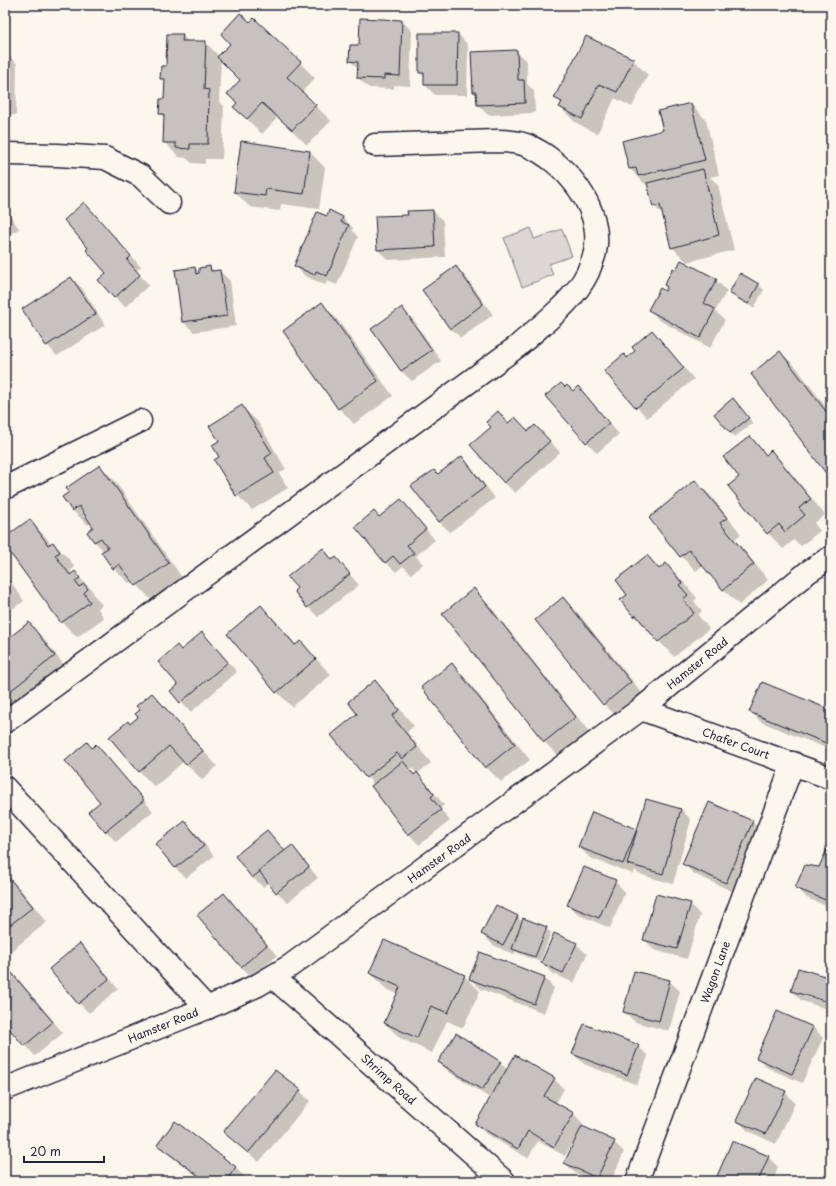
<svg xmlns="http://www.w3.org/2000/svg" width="836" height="1186" font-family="'Playpen Sans',sans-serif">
	<rect width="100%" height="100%" fill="#fbf7ec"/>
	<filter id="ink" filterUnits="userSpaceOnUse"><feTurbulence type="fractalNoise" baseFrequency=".025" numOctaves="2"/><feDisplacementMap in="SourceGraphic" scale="8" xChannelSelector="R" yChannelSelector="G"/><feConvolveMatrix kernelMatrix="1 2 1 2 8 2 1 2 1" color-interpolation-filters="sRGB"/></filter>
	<g filter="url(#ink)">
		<polygon fill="#dbd8d3" stroke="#7e7d87" points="531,228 534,239 562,229 572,256 549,264 553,275 522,287 504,238"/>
		<g fill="#0003" fill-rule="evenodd">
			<polygon points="402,21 412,31 410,86 394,85 394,89 369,88 358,78 359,69 350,61 360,47"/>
			<polygon points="458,34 468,45 467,95 435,95 425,85 425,78 420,72"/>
			<polygon points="182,35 189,42 205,42 219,56 300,63 315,78 302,92 331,121 307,145 278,117 262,134 235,107 238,104 228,94 242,80 221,59 219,101 224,106 222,159 205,159 205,164 192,163 186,158 179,157 164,142 165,118 160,114 165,100 166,83 161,78"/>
			<polygon points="516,51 527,61 527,84 534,91 535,113 488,115 478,105 477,96 474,92 472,53"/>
			<polygon points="5,54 7,54 17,64 16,115 5,115"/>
			<polygon points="633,60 648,75 632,107 615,98 597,134 575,122 560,107 562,104 556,98"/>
			<polygon points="691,104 706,120 719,175 710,177 718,185 734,250 687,262 672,247 664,216 654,206 647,184 645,184 630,169 664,131"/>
			<polygon points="310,152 325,168 319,209 281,204 280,211 250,207 235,192"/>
			<polygon points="84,204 141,267 136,271 149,285 125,307 114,297 108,273 90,248"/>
			<polygon points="5,207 19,229 5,237"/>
			<polygon points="433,211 443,221 445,257 388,260 378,250 409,216"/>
			<polygon points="327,218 343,218 353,228 352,230 358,237 337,285 327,281 325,285 305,276 295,266"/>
			<polygon points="210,267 214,272 220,271 230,281 236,326 194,332 183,322 195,268 200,273"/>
			<polygon points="456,267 466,277 493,315 461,338 450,328"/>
			<polygon points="740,275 759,285 764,290 754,308 735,298 730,293"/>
			<polygon points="71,278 82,288 105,325 57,356 47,345"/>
			<polygon points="716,280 727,291 715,311 725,320 710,348 659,320 649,309 665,293"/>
			<polygon points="322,304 337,319 393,396 354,424 339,408 284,331"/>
			<polygon points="402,309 413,319 441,361 412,381 401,371"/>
			<polygon points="652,331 694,379 647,418 605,371 627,359 637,351"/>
			<polygon points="780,352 796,367 831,414 831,478"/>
			<polygon points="578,388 619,434 597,453 546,396 565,389 573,392"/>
			<polygon points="738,405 753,423 735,437 730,433"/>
			<polygon points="242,407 258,422 286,469 279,473 288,488 252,510 237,495 221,458 220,441"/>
			<polygon points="508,424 529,432 535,426 560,452 515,493 504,482"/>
			<polygon points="750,437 767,455 771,452 786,467 825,515 814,523 820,531 801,546 794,540 783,549 768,533 729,486 740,477"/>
			<polygon points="462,458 472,468 495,498 450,532 439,522 413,486 438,475"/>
			<polygon points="100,466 115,481 183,579 152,601 133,580 129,583 113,568 104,551 95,542 88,532 95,527 91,523 88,525 72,510"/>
			<polygon points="695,481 711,496 741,534 735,539 768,580 739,605 723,589 703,565 696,571 681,556"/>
			<polygon points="401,500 435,540 416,556 423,564 411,574 403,566 396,572 385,562 379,518"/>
			<polygon points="30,521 45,536 51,544 53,543 68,558 75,567 70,571 73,574 75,573 90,588 94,593 93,594 102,605 98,609 104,618 77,637 62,622 5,544 5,539"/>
			<polygon points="323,550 334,560 336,559 359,585 318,617 308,607"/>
			<polygon points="647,556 660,569 666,564 681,579 697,598 694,601 702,611 698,615 709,629 674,657 635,616"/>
			<polygon points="5,573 24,601 5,614"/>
			<polygon points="474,590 489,605 590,733 560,757 544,742 443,614"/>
			<polygon points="563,598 578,613 646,698 619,719 604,704"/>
			<polygon points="261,607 277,622 297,646 301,642 331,675 292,707 277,692"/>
			<polygon points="29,624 44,639 69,672 5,721 5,642"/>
			<polygon points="202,633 237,672 191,712 182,703 188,697 182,651"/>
			<polygon points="452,664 467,680 530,760 501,782 486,767"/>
			<path d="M375,681L390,697L414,726L407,732L431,763L417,774L427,784L444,805L440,808L450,821L419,845L409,834L372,787L374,785L333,735L359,714ZM412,768L417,773L415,775L410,770Z"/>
			<polygon points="152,694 167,709 217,766 202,780 184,761 155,787 140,772 110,738 131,725 139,717"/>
			<polygon points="831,711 831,750 761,722 751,712"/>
			<polygon points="96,745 153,811 116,842 106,831 92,749"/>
			<polygon points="681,809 691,820 673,884 639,874 635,870 633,874 590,858 579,847 636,830 638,831"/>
			<polygon points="185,822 195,832 214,856 186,878 175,868 157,844"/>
			<polygon points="752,822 763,832 736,893 694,874 683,864"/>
			<polygon points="267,831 286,852 292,847 302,857 318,878 287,903 269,882 263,887 252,877"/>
			<polygon points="831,851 831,908 807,898 797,888 820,868"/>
			<polygon points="6,875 21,890 47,922 5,956"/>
			<polygon points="615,881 625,892 610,928 579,915 568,905"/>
			<polygon points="224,894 234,904 277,956 252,977 241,967"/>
			<polygon points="690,904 700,915 687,959 654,950 644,939"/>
			<polygon points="496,907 518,917 523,923 546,928 551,933 540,962 518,953 516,951 514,955 493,945 482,934"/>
			<polygon points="576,944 587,954 574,983 552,973 542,963"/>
			<polygon points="80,945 90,955 118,989 89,1013 79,1003"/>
			<polygon points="5,966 16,976 63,1033 35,1056 5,1022"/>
			<polygon points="370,973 464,976 480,991 463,1028 447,1021 432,1053 400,1038 385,1023 398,994 386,989"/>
			<polygon points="544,978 554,988 544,1013 481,989 470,979"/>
			<polygon points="831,979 831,1002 803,994 803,996 831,1004 831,1010 802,1001 792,991"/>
			<polygon points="669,981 680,991 669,1031 635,1022 624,1012"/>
			<polygon points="813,1027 823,1038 802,1083 768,1068 757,1057"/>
			<polygon points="638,1046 648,1056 637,1085 584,1064 573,1054"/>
			<polygon points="439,1062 500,1062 507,1070 554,1079 564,1089 556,1103 573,1113 583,1124 582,1127 614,1142 624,1152 611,1181 593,1181 575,1173 565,1163 575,1141 574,1141 565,1156 538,1141 528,1158 486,1134 476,1124 491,1099 449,1072"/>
			<polygon points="300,1091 310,1101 259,1162 225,1132"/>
			<polygon points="785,1092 795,1103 776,1144 748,1131 738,1121"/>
			<polygon points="175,1122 236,1168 246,1178 244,1181 204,1181 169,1155 158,1145"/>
			<polygon points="768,1157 778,1167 773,1181 717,1181"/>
		</g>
		<g fill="#c6c2c0" stroke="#22223b">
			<polygon points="240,13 250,22 254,18 301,62 287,77 316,105 292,130 262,103 247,119 233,107 237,103 227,94 240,80 217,57 230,44 221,34"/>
			<polygon points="360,18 402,20 400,76 384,75 384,79 357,78 358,62 349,61 350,45 359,45"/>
			<polygon points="419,33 458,33 457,85 424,85 424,73 419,73"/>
			<polygon points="167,34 183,34 182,41 206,41 204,89 209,90 208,144 190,144 190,149 176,148 176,143 163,143 164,114 159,114 160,99 164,99 165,79 160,79 161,66 166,66"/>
			<polygon points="586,36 634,59 617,92 599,84 582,119 559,107 562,102 554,98"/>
			<polygon points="517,50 518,80 524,80 525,103 477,105 476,92 473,92 471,52"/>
			<polygon points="5,53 7,53 6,105 5,105"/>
			<polygon points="691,103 705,160 638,176 636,168 629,169 622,141 663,130 658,111"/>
			<polygon points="241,141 310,151 304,194 266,189 265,196 234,192"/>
			<polygon points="703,169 719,235 671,248 660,205 653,207 647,183"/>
			<polygon points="84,202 131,256 127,260 140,275 114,298 98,280 106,273 86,250 88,248 64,220"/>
			<polygon points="329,210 343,217 341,222 349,225 327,276 316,271 315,275 294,266 317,212 327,216"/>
			<polygon points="433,210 435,247 377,250 375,216 408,215 407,211"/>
			<polygon points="681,260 717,279 704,303 715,309 700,338 648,310 660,288 665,291 667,287 664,285 673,268 676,270"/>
			<polygon points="210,266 211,271 220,270 227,316 182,322 175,270 195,267 196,274 199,273 199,268"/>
			<polygon points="456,266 483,304 450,329 422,290"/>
			<polygon points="740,273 759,284 748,304 729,293"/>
			<polygon points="71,277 96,314 46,346 22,309"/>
			<polygon points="322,302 378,381 338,409 283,331"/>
			<polygon points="402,307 432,350 401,371 371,329"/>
			<polygon points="652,330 684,368 636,408 604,371 624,354 627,358 635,351 632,347"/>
			<polygon points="780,351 831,418 831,480 751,374"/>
			<polygon points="561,383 565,387 567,385 573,391 578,386 609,423 586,443 545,396"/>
			<polygon points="733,398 749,418 730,433 714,414"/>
			<polygon points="242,405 272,453 265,458 274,473 236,496 214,460 219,457 212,445 219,441 209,426"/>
			<polygon points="498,411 508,423 515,417 528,431 535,425 550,441 504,483 470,445 491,427 486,422"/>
			<polygon points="750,436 766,455 771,450 811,499 799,508 805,515 785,532 779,524 767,534 728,486 739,477 723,457"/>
			<polygon points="462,456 485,487 439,522 411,486 434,470 438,474"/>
			<polygon points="100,465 169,563 136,586 119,564 113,569 101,552 108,548 101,538 94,542 87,532 93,527 79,506 72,511 62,497 69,492 66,488"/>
			<polygon points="695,480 727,518 720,523 754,564 723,590 689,550 680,557 649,518"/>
			<polygon points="401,499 426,529 407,545 414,553 400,564 393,556 385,563 355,527 374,511 379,517"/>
			<polygon points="30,519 48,545 53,542 60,552 55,555 70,575 75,571 80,578 75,581 79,587 84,584 88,589 84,593 90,602 61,623 5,546 5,537"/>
			<polygon points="323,548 332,560 336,557 350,574 307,608 294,591 297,588 287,577"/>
			<polygon points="647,555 659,569 666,563 682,583 679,585 688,595 683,599 694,613 658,642 636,615 634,617 620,600 627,595 616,580"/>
			<polygon points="474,588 576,717 544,742 442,614"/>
			<polygon points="563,597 631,682 603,705 535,620"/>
			<polygon points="261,605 295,645 301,641 316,659 276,693 227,634"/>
			<polygon points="29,622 55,656 5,695 5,641"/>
			<polygon points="202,632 228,662 180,703 170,691 178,685 158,662 177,645 181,650"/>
			<polygon points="452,663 515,744 485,768 421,687"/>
			<polygon points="375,680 399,710 392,716 417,747 402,759 397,753 366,778 331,735 357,714 348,702"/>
			<polygon points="762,682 831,710 831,745 749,712"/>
			<polygon points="152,693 203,751 186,765 169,746 139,772 109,737 128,721 130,724 138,717 135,714 140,710 136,706"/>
			<polygon points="87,742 92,748 96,744 144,800 105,832 88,812 100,802 65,761"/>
			<polygon points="403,761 414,775 417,772 434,794 431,797 441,810 408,835 371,786"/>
			<polygon points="646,799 681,809 663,874 627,864"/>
			<polygon points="709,802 753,821 726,883 682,864"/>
			<polygon points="592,812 637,829 623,864 578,847"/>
			<polygon points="185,821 204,846 175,868 155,844"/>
			<polygon points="267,830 285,851 252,878 235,856"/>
			<polygon points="292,845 309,867 276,893 259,871"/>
			<polygon points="827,849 831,850 831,902 795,888 805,865 819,867"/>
			<polygon points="584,867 616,880 599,918 567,905"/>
			<polygon points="6,874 33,907 5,929 5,875"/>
			<polygon points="224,893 267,945 241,967 197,915"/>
			<polygon points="656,894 691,903 677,949 643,940"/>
			<polygon points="496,905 518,916 503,945 481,934"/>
			<polygon points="523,918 547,927 535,957 512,949"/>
			<polygon points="554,933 577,943 563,973 541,963"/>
			<polygon points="384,940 465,975 448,1013 431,1006 417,1038 384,1023 400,987 369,973"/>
			<polygon points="80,943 109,979 78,1004 49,969"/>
			<polygon points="480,952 545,977 534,1004 469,979"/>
			<polygon points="5,965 53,1022 24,1046 5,1024"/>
			<polygon points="798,968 831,978 831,1003 791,991"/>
			<polygon points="634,971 670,980 659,1021 623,1012"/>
			<polygon points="777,1011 813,1027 792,1074 756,1058"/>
			<polygon points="584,1024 639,1045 627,1075 572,1054"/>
			<polygon points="456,1033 501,1062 482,1090 438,1062"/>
			<polygon points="515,1055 555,1078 544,1096 574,1113 554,1147 528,1131 518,1149 475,1124"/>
			<polygon points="275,1070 301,1090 248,1153 223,1132"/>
			<polygon points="756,1078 786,1091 766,1134 736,1121"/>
			<polygon points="175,1121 236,1167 226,1181 206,1181 157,1145"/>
			<polygon points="582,1126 615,1141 597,1178 564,1163"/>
			<polygon points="732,1141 769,1156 758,1181 715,1181"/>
		</g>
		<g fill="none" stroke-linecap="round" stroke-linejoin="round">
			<defs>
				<g id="minor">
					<polyline points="5,154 57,155 105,158 141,176 169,203"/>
					<polyline points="5,488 140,421"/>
					<polyline points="641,709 831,778"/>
					<path d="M5,722L518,346C542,324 574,302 588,272C590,266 594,258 595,252C604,208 564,160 526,145C516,141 505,141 496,141L375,145"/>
					<polyline points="5,788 207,1008"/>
					<polyline points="273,977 504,1181"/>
					<polyline points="5,1089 207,1008 258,985 290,966 641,709 808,572 831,557"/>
					<polyline points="637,1181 793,763"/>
				</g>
			</defs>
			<use href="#minor" stroke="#22223b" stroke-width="25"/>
			<use href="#minor" stroke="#fbf7ec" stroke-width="22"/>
		</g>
	</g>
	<g text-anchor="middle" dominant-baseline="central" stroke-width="3" stroke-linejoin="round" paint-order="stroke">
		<g font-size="11" fill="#22223b" stroke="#fbf7ec">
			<text transform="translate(697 663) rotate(-39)">Hamster Road</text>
			<text transform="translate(736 743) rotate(20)">Chafer Court</text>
			<text transform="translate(439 858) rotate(-36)">Hamster Road</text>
			<text transform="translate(715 972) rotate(-70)">Wagon Lane</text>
			<text transform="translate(163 1025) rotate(-22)">Hamster Road</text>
			<text transform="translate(389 1079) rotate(42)">Shrimp Road</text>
		</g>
	</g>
	<rect width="836" height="1186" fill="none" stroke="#fbf7ec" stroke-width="20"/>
	<rect x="10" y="10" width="816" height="1166" fill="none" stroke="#22223b" stroke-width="1.5" filter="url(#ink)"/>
	<path d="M24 1156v6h80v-6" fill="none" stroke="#22223b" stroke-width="2"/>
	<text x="30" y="1156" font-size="12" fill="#22223b" stroke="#fbf7ec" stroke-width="3" paint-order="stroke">20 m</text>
</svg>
